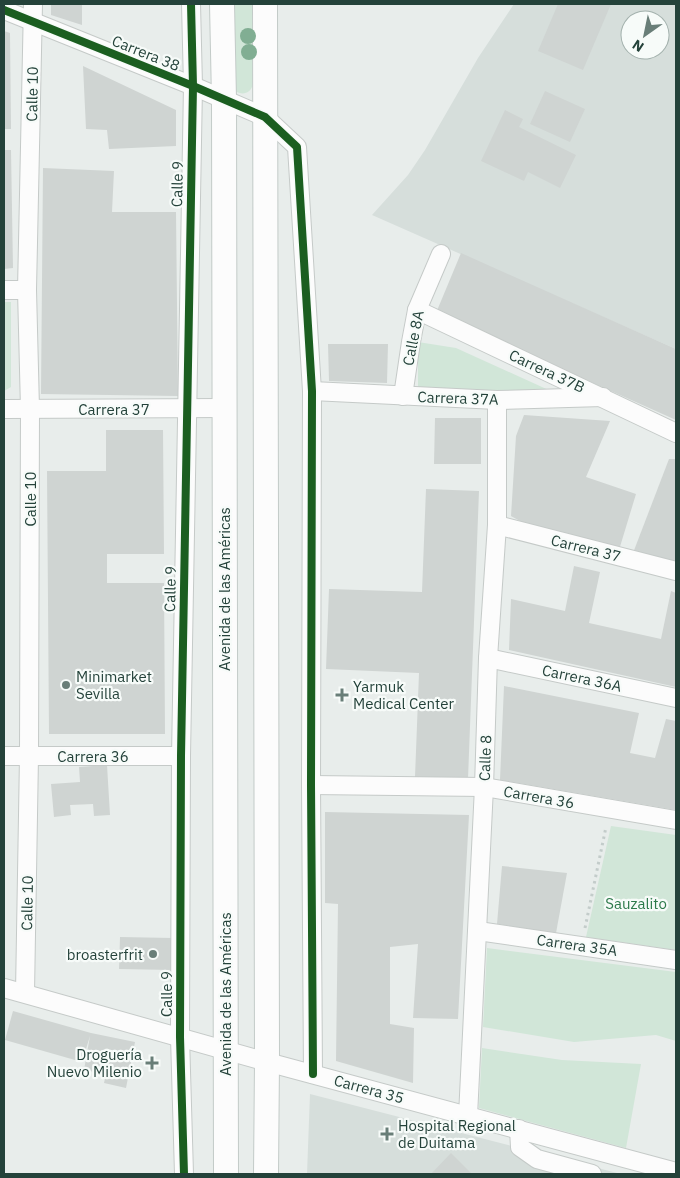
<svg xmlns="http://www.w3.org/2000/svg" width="680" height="1178" font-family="'IBM Plex Sans',sans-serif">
	<rect width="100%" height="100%" fill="#e8edeb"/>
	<g fill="#d6dedb" fill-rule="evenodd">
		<path d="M514,4H676V349L372,215L408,175L425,150L478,58ZM630,20H660V50H630Z"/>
		<polygon points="310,1094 621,1174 307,1174"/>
	</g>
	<g fill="#d1e6d8">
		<path d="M231,4H252L253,84C251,93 243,96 235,91Z"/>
		<polygon points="4,302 11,302 11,387 4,391"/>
		<polygon points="418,342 456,348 553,392 418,388"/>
		<polygon points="611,826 676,835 676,950 586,937"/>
		<polygon points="487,948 676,972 676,1041 656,1035 574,1042 483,1027"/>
		<polygon points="482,1048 562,1060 641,1064 626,1148 479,1108"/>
	</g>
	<g fill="#cfd4d2">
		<polygon points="51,4 82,4 82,25 51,15"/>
		<polygon points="558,4 611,4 583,70 538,51"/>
		<polygon points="4,31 10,33 11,129 4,129"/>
		<polygon points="83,66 176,110 176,146 109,149 107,130 86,129"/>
		<polygon points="545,91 585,109 570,142 530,124"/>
		<polygon points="505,110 523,119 519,127 576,155 560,188 528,172 524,181 481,161"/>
		<polygon points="4,150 11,150 13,268 4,269"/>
		<polygon points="43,168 114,171 112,212 176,212 178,396 41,394"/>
		<polygon points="461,253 676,349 676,420 436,313"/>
		<polygon points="328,344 388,344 387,383 329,381"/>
		<polygon points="524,415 610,421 586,477 636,494 619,550 527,525 511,516 516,436"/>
		<polygon points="435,418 481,418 481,464 434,464"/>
		<polygon points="106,430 163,430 164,554 107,554 107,583 164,583 165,734 49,734 47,471 106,471"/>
		<polygon points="669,459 676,459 676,565 633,553"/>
		<polygon points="426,489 479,491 468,779 415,777 419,673 326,669 329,589 422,592"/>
		<polygon points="574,566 600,572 589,623 661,639 671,591 676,593 676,687 509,650 511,599 565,611"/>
		<polygon points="504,686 639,713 630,753 655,758 666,719 676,721 676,810 500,780"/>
		<polygon points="107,765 110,815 94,816 93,804 70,805 71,815 54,817 51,784 80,782 79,767"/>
		<polygon points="325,812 469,815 458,1019 413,1018 418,944 390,947 390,1024 414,1028 413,1083 336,1061 338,904 325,903"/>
		<polygon points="502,866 567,873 556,933 497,924"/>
		<polygon points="120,937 173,938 172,970 119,969"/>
		<polygon points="13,1011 91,1033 135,1042 126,1088 104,1083 106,1074 84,1070 90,1036 82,1062 5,1040"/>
		<polygon points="451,1153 472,1174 431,1174"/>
	</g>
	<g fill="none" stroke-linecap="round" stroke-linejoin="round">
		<defs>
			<g id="street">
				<polyline points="4,10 193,86 265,117 297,147 312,391 311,785 313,1074"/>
				<polyline points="4,290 27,290"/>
				<polyline points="417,310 676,433"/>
				<polyline points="312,391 497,400 603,397"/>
				<polyline points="403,396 411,342 417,310 441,254"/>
				<polyline points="4,409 224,408"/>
				<polyline points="497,525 676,571"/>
				<polyline points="488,658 676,698"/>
				<polyline points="4,756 181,756"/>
				<polyline points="311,785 484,787 676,820"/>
				<polyline points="478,931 676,960"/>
				<polyline points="4,988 267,1062 676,1172"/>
				<polyline points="25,993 29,756 30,409 27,290 33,4"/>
				<polyline points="468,1116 484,787 488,658 497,525 497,400"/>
				<polyline points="519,1129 520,1147 537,1159 592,1174"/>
				<polyline points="184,1174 180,1037 181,756 193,86 191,4"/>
			</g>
			<g id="secondary">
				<polyline points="222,4 224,99 226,1174"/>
				<polyline points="265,4 267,1062 266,1174"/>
			</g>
		</defs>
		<use href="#street" stroke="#c5cac8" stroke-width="20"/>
		<use href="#secondary" stroke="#c3cbc8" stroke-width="26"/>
		<polyline stroke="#c3ccca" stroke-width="3" stroke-dasharray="2.5 4" stroke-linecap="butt" points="585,928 606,827"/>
		<use href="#street" stroke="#fcfcfc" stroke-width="18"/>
		<use href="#secondary" stroke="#fcfcfc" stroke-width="24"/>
		<defs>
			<g id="cycleway">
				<polyline points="4,10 193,86 265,117 297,147 312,391 311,785 313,1074"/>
				<polyline points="184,1174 180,1037 181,756 193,86 191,4"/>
			</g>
		</defs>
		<use href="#cycleway" stroke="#f7fbf9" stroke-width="11"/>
		<use href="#cycleway" stroke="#1b5e20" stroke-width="8"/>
	</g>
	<g fill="#81ae93">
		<circle cx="248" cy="36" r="8"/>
		<circle cx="249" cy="52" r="8"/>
	</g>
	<g fill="#697e78" stroke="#f7fbf9" stroke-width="2">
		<circle cx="66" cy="685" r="5"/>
		<path d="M339.5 687.5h5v5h5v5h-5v5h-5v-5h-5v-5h5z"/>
		<circle cx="153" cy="954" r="5"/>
		<path d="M149.5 1055.5h5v5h5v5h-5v5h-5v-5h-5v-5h5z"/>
		<path d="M384.5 1126.5h5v5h5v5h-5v5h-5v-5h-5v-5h5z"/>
	</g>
	<g text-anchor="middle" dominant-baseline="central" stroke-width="4.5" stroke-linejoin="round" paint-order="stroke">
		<g font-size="15" fill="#24423a" stroke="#f7fbf9">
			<text transform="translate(146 53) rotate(22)">Carrera 38</text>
			<text transform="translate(32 94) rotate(-89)">Calle 10</text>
			<text transform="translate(177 184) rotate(-89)">Calle 9</text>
			<text transform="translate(413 338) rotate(-79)">Calle 8A</text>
			<text transform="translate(547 371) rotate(25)">Carrera 37B</text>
			<text transform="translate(458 398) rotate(2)">Carrera 37A</text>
			<text x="114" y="409">Carrera 37</text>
			<text transform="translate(30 499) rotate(-90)">Calle 10</text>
			<text transform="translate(586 548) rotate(14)">Carrera 37</text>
			<text transform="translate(170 589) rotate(-89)">Calle 9</text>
			<text transform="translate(224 589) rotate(-90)">Avenida de las Américas</text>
			<text transform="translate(582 678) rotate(12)">Carrera 36A</text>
			<text x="93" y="756">Carrera 36</text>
			<text transform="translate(485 758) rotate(-88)">Calle 8</text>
			<text transform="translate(539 797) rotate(10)">Carrera 36</text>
			<text transform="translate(27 903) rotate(-89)">Calle 10</text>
			<text transform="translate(577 945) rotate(8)">Carrera 35A</text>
			<text transform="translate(166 994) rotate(-90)">Calle 9</text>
			<text transform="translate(225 994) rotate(-90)">Avenida de las Américas</text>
			<text transform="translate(369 1089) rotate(15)">Carrera 35</text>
		</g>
		<g font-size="15" fill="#24423a" stroke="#f7fbf9" text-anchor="start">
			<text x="76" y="676">Minimarket<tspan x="76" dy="17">Sevilla</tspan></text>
			<text x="353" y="686">Yarmuk<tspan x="353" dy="17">Medical Center</tspan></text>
			<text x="143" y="954" text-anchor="end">broasterfrit</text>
			<text x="142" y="1054" text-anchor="end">Droguería<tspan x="142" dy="17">Nuevo Milenio</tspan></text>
			<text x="398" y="1125">Hospital Regional<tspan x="398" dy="17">de Duitama</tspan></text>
		</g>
		<g font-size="15" fill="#2d7a4b" stroke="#f7fbf9">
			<text x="636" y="903">Sauzalito</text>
		</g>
	</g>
	<rect width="680" height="1178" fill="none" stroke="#24423a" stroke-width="10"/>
	<g transform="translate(645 35) rotate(213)"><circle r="24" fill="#f7fbf9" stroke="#a3b1ad"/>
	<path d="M0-4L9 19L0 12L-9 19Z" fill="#697e78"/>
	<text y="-8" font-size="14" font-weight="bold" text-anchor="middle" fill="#24423a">N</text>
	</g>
</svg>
